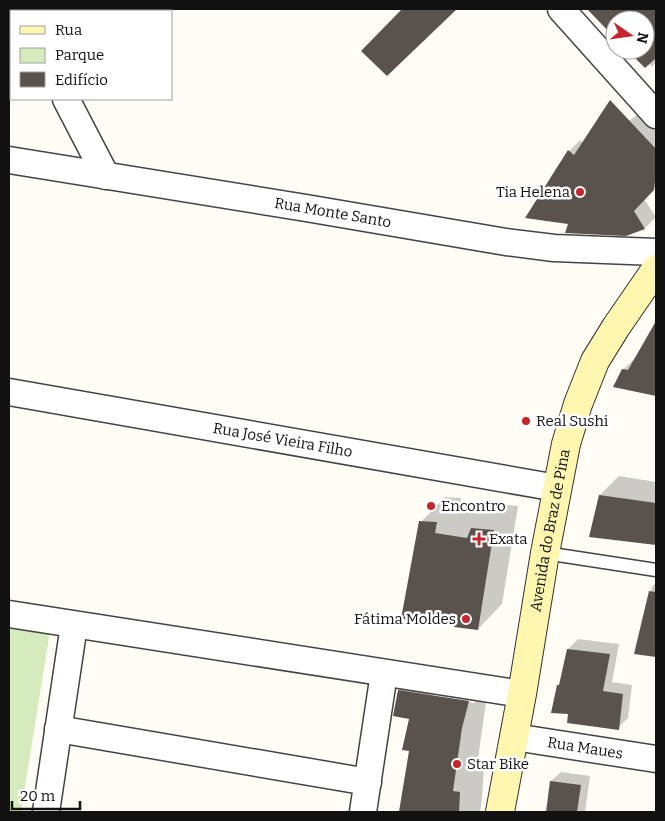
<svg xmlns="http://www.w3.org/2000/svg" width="665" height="821" font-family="Bitter,serif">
	<rect width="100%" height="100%" fill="#fffdf5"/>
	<polygon fill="#d5ebbd" points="9,618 51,625 21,812 9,812"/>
	<g fill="#0003" fill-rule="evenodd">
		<polygon points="404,9 455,9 387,74 362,51"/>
		<polygon points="588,9 656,9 656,62 652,67 649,63 629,50 645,50 645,20 615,20 615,36"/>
		<polygon points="642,111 656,126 656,186 644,199 656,217 645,228 626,235 569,223 569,151 580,140 583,143 610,135"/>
		<polygon points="656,328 656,395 615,386 623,370 639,354 651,333"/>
		<polygon points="619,476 656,482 656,544 590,536 600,495"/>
		<polygon points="445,497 461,498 459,509 487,513 497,504 518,506 502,604 478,629 457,622 421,522"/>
		<polygon points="656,582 656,656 636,653 652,587"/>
		<polygon points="578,639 619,644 612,682 632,685 628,718 618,728 569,713 558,686 561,682 568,649"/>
		<path d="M424,666L493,677L486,702L477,766L484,768L482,799L480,812H399L410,750L411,718L399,690ZM433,694L475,701V703L433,697Z"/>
		<polygon points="561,772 590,776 585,812 547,812 551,781"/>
	</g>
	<g fill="#5a524d">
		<polygon points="402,9 457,9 387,76 361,51"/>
		<polygon points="587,9 656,9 656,58 645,68 627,50 645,50 645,20 615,20 615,38"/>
		<polygon points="610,100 656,149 656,172 654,190 634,211 645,229 626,236 565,233 568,224 525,218 568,150 574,155"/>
		<polygon points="656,321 656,396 613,387 622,369 628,370"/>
		<polygon points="599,495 656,503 656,545 589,537"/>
		<polygon points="419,521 437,522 435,533 467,538 471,528 494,530 478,630 454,627 455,623 401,619"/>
		<polygon points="649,591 656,592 656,657 634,654"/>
		<polygon points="567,649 610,654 603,691 623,694 619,730 567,723 568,714 551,713 557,685 559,685"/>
		<polygon points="398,690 469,701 462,728 453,791 460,792 459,812 399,812 409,751 402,750 409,719 393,716"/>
		<polygon points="550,781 581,785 577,812 546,812"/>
	</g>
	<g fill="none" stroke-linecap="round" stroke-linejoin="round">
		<defs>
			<polyline id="lane" points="545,553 656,570"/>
			<g id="street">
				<polyline points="21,9 22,11"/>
				<polyline points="561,9 656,115"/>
				<polyline points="66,99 106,176"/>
				<path id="s1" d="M9,160L306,208L506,242L554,248L656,252"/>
				<path id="s2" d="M9,392L557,488"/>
				<polyline points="9,614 522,694"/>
				<polyline points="58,729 368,782"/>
				<path id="s3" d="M514,737L656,759"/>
				<polyline points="46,812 74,625"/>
				<polyline points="363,812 384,673"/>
			</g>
			<g id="secondary">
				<path id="s4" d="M500,812L522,694L545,553L566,444L578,404L595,361L616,327L656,269"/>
			</g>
		</defs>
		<use href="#lane" stroke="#444" stroke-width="15"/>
		<use href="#street" stroke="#444" stroke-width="29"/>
		<use href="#secondary" stroke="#333" stroke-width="30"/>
		<use href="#lane" stroke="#fff" stroke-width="12"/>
		<use href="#street" stroke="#fff" stroke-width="26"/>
		<use href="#secondary" stroke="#fff6b0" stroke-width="28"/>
	</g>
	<g fill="#c4262e" stroke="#fff" stroke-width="2">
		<circle cx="580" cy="192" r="5"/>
		<circle cx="526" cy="421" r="5"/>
		<circle cx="431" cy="506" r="5"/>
		<path d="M476.5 531.5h5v5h5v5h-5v5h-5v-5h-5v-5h5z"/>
		<circle cx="466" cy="619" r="5"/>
		<circle cx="457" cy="764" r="5"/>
	</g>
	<g text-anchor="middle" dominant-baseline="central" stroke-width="5" stroke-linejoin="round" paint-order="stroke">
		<g font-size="15" fill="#111" stroke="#fff" text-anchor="start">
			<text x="570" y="192" text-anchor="end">Tia Helena</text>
			<text x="536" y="421">Real Sushi</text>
			<text x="441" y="506">Encontro</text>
			<text x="489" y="539">Exata</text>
			<text x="456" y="619" text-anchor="end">Fátima Moldes</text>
			<text x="467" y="764">Star Bike</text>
		</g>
		<g font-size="15" fill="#111" stroke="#fff">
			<text stroke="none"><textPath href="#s1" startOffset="328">Rua Monte Santo</textPath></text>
			<text stroke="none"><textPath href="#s2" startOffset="278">Rua José Vieira Filho</textPath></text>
			<text stroke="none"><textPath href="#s4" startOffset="286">Avenida do Braz de Pina</textPath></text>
			<text stroke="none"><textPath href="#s3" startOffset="72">Rua Maues</textPath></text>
		</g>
	</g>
	<rect width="665" height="821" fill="none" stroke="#111111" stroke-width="20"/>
	<rect x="10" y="10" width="162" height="90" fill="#ffffff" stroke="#a0a0a0"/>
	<rect x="20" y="26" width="25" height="8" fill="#fff6b0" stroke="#a0a0a0"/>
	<text x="55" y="35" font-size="15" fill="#111111">Rua</text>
	<rect x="20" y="48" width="25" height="15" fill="#d5ebbd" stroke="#a0a0a0"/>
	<text x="55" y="60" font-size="15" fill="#111111">Parque</text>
	<rect x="20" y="72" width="25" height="15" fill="#5a524d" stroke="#a0a0a0"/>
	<text x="55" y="85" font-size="15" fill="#111111">Edifício</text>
	<g transform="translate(630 35) rotate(103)"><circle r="24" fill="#ffffff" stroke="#a0a0a0"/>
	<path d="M0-4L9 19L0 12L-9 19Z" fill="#c4262e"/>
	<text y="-8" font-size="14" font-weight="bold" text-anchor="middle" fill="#111111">N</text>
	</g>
	<path d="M12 801v8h68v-8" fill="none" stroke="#111111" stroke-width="2.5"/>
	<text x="20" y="801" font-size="15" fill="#111111" stroke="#ffffff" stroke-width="4" paint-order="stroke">20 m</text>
</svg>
